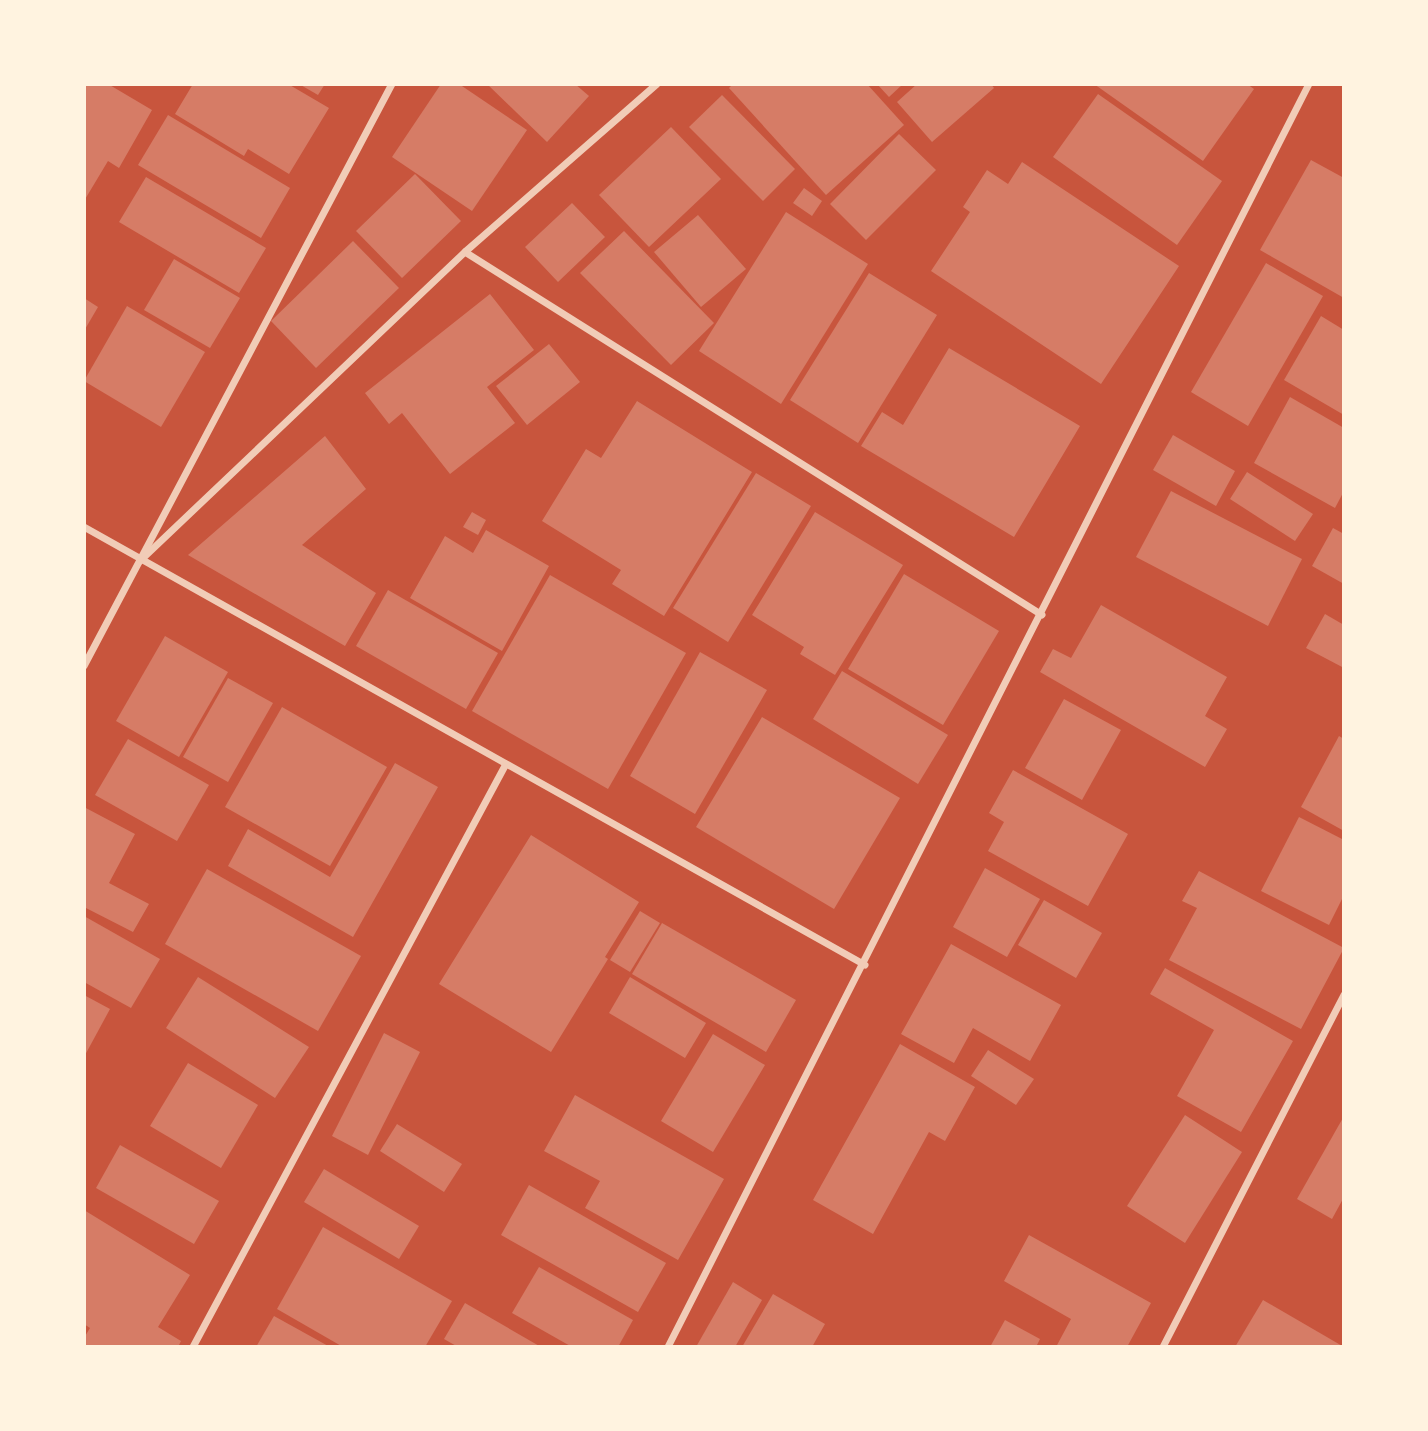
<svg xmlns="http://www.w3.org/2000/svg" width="1428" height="1431" font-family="'PT Sans',sans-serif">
	<rect width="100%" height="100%" fill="#c8553d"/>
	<g fill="#d67c66">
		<polygon points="84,84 108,84 152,110 119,168 108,161 84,201"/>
		<polygon points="193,84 288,84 329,108 289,174 248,149 244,156 175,114"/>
		<polygon points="299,84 325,84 318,95"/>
		<polygon points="441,84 459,84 527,130 472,211 392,157"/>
		<polygon points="487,84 575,84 589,96 547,142"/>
		<polygon points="733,84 867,84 904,125 826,195 729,88"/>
		<polygon points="877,84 903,84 889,97"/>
		<polygon points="917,84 991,84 994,88 932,142 897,102"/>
		<polygon points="1094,84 1247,84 1254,89 1203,161"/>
		<polygon points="1098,94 1222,181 1177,245 1053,157"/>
		<polygon points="722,95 795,169 763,201 689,127"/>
		<polygon points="168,115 290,188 261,238 138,165"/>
		<polygon points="671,127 721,179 649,247 599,195"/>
		<polygon points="899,134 936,170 866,240 830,204"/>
		<polygon points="1311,160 1344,178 1344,298 1260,250"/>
		<polygon points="1022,162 1179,266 1101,384 931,271 970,212 963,207 987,170 1008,184"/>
		<polygon points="415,174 461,221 402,278 356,231"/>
		<polygon points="146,177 266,248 239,293 119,222"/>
		<polygon points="804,188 822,201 812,216 793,203"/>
		<polygon points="572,203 605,237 558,282 525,247"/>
		<polygon points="786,212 868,264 781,404 699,351"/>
		<polygon points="698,215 746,269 701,307 654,252"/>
		<polygon points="624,231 714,323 671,365 580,273"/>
		<polygon points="353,241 399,288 316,368 271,321"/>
		<polygon points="174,259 240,298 210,348 144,310"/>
		<polygon points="1266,263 1323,296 1248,426 1191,392"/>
		<polygon points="869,273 937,315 858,443 790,400"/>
		<polygon points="490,294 534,350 487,387 515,423 450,474 402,413 389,424 365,393"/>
		<polygon points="84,298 98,307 84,331"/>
		<polygon points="127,306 205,352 161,427 84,381"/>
		<polygon points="1321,316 1344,330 1344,415 1284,380"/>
		<polygon points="549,344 580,382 527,425 496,386"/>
		<polygon points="949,348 1080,426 1014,537 861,446 882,412 903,425"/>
		<polygon points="1290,397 1344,428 1344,491 1335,508 1254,463"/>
		<polygon points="637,401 752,472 664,616 612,584 621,570 542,521 586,449 601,458"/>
		<polygon points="1173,435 1235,471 1216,506 1153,470"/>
		<polygon points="325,436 366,489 302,545 376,593 345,646 188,555"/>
		<polygon points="1247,472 1313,514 1295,541 1230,499"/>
		<polygon points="756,473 811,506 728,642 673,608"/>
		<polygon points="1171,491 1302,559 1268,626 1136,557"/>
		<polygon points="472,512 486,520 478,535 463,527"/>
		<polygon points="815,512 903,565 835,675 800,654 804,647 752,615"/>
		<polygon points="1333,528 1344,534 1344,584 1312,566"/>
		<polygon points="486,530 549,566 502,651 410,598 445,536 473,553"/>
		<polygon points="904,574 999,631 943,725 848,669"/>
		<polygon points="550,575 686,653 608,789 472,711"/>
		<polygon points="388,590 498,653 466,709 356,646"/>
		<polygon points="1101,605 1227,677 1205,716 1227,729 1205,767 1040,672 1053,649 1071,658"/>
		<polygon points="1325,614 1344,625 1344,668 1306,648"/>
		<polygon points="165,636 228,672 179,757 116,721"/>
		<polygon points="700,652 767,690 695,814 630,776"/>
		<polygon points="842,671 948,735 918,784 813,719"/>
		<polygon points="228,678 273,703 228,782 183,757"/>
		<polygon points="1064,699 1121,730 1082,800 1025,768"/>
		<polygon points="282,707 387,767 330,866 225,807"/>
		<polygon points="762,717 900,798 834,909 696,827"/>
		<polygon points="1339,736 1344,739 1344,831 1301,807"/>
		<polygon points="128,739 209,785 177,841 95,795"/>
		<polygon points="395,763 438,787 353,937 228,866 248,829 330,877"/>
		<polygon points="1013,770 1128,834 1088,906 988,851 1004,822 989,813"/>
		<polygon points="84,807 135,834 109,883 149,904 133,932 84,907"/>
		<polygon points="1299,817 1344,840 1344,895 1329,925 1261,891"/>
		<polygon points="531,835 639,902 605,957 608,959 551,1052 439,984"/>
		<polygon points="985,868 1040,899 1007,957 953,927"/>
		<polygon points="207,869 361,956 318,1031 165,944"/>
		<polygon points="1199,871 1344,948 1301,1029 1169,960 1197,908 1182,901"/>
		<polygon points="1044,900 1102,933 1076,978 1018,945"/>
		<polygon points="640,911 660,923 630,972 610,960"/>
		<polygon points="84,916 160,959 131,1008 84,982"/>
		<polygon points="662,923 796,1000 766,1052 632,974"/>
		<polygon points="951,944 1061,1005 1030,1061 973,1028 954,1063 901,1034"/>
		<polygon points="1165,968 1293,1041 1241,1132 1177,1096 1214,1030 1150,994"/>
		<polygon points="198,977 309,1047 275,1098 166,1028"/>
		<polygon points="630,977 706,1023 685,1058 609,1013"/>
		<polygon points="84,995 110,1009 84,1057"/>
		<polygon points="384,1033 420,1052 368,1155 332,1136"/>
		<polygon points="713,1034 765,1065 713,1152 661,1121"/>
		<polygon points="900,1044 975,1087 945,1141 929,1132 873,1234 813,1200"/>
		<polygon points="988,1050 1034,1079 1016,1105 971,1076"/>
		<polygon points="188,1063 258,1105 221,1168 150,1126"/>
		<polygon points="575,1095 724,1179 678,1260 585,1208 600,1181 544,1151"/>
		<polygon points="1185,1115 1242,1152 1185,1243 1127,1206"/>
		<polygon points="1344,1116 1344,1197 1332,1219 1297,1199"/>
		<polygon points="397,1124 462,1164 444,1192 380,1151"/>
		<polygon points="120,1145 219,1201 194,1244 96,1188"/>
		<polygon points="324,1169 419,1226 399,1259 304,1202"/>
		<polygon points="529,1185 666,1263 638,1312 501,1235"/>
		<polygon points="84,1210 190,1275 158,1327 181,1341 178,1347 84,1347 84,1338 90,1328 84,1324"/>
		<polygon points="323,1227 452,1301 425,1347 343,1347 277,1309"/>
		<polygon points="1029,1235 1151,1303 1127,1347 1056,1347 1071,1319 1004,1281"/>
		<polygon points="539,1267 633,1320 618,1347 572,1347 512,1313"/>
		<polygon points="733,1282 762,1300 735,1347 696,1347"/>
		<polygon points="773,1294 825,1324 812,1347 742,1347"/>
		<polygon points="1263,1300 1344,1347 1235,1347"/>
		<polygon points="465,1303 541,1347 458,1347 444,1339"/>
		<polygon points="274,1316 330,1347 256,1347"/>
		<polygon points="1005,1320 1040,1339 1036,1347 990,1347"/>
	</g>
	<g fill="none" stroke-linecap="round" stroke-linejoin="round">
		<g stroke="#f1ccb7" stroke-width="7">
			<polyline points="465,252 1042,615"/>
			<polyline points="84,527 865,965"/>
			<polyline points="140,561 465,252 657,84"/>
			<polyline points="84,666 392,84"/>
			<polyline points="193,1347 506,764"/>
			<polyline points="668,1347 1309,84"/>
			<polyline points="1163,1347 1344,995"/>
		</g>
	</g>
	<rect width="1428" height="1431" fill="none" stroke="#fff3e0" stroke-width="172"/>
</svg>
